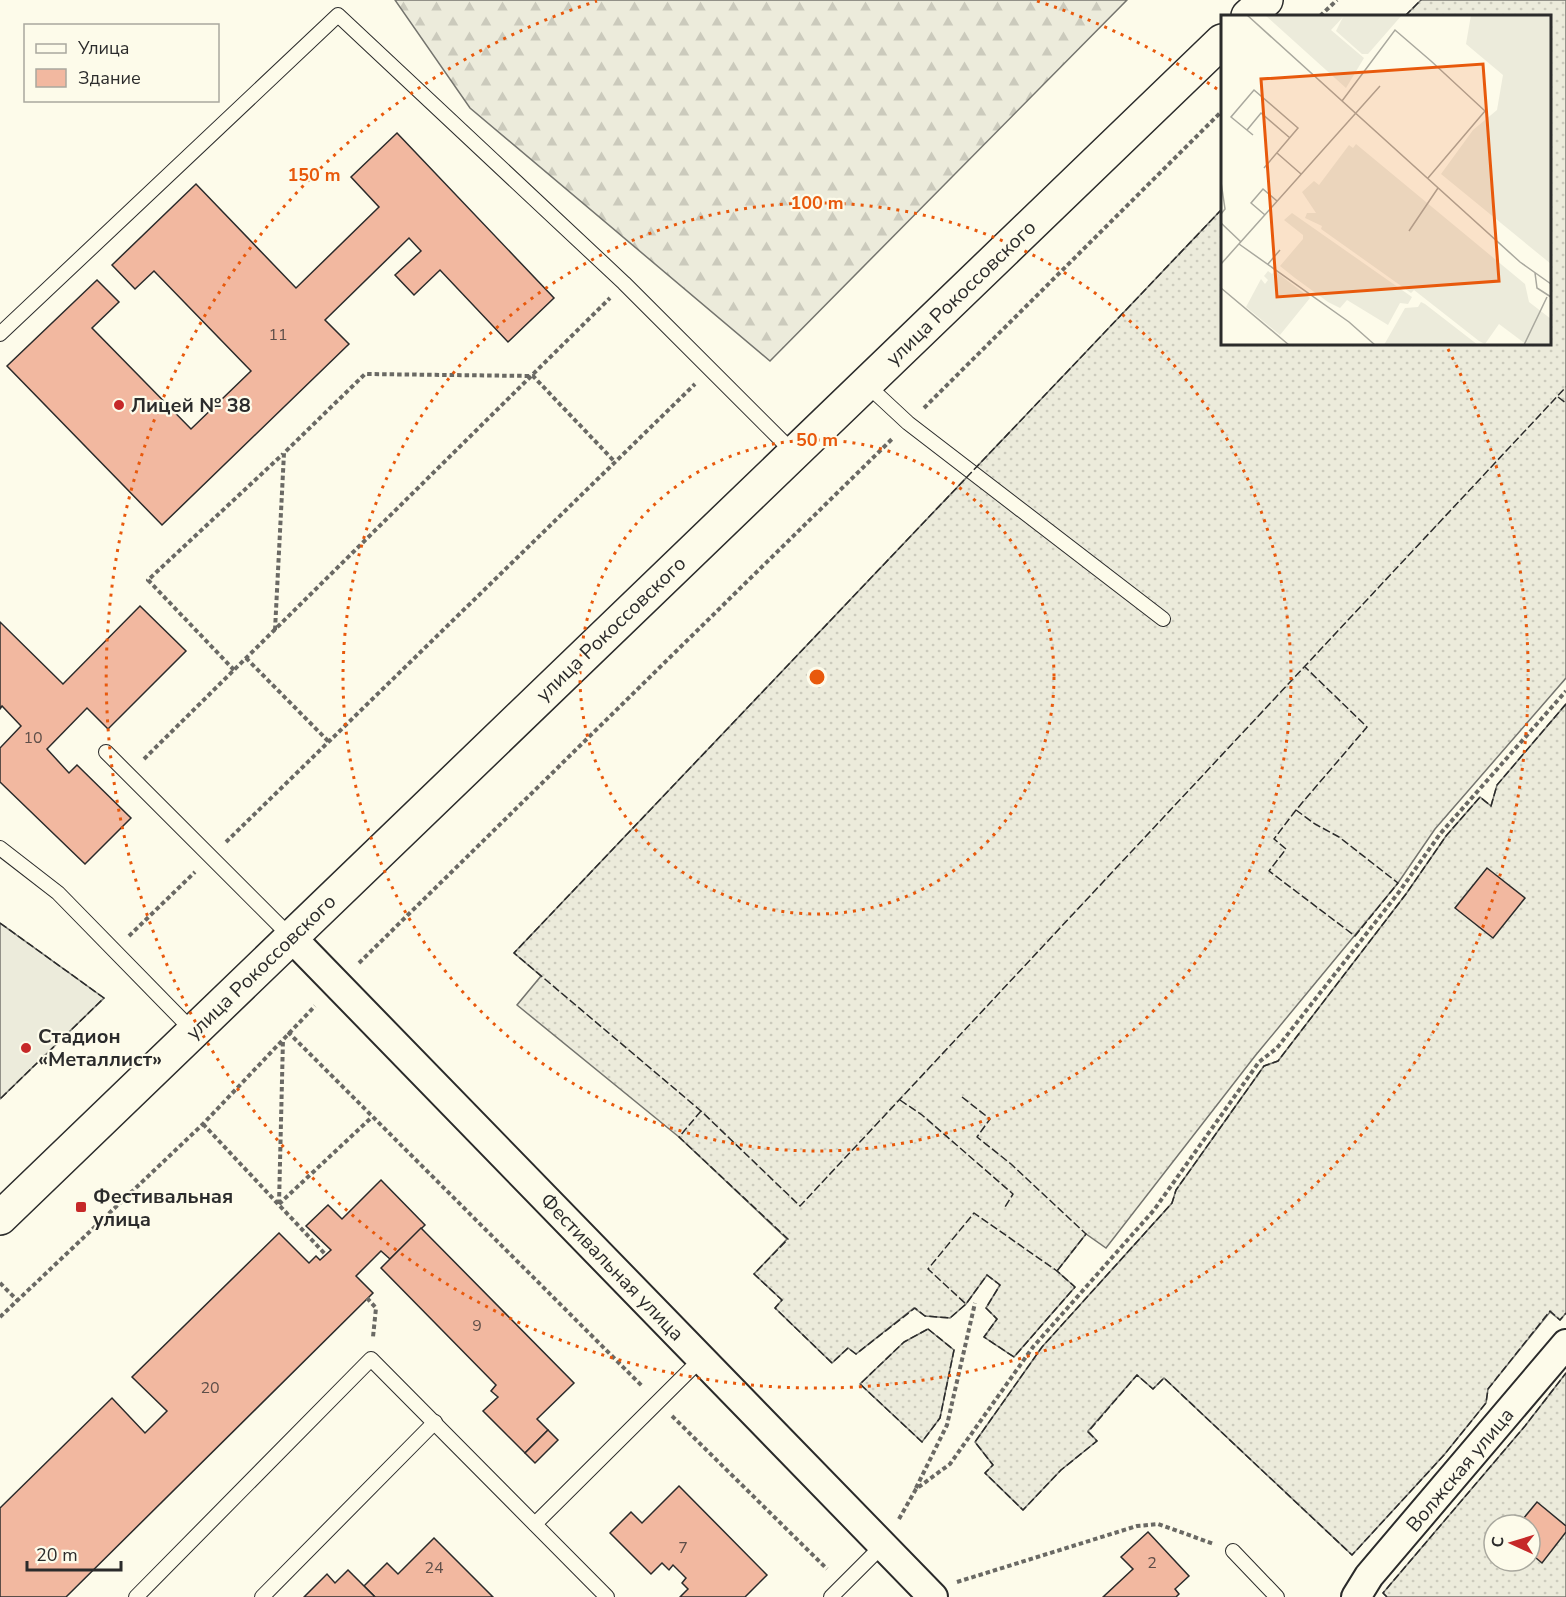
<svg xmlns="http://www.w3.org/2000/svg" width="1566" height="1597" font-family="'Nunito Sans',sans-serif">
	<defs>
		<pattern id="forest-firs" width="22" height="20" patternUnits="userSpaceOnUse" patternTransform="scale(1.5)"><rect width="22" height="20" fill="#ecebdb"/><path d="M5 1l3.5 6h-7zM16 11l3.5 6h-7z" fill="#cbcabc"/></pattern>
		<pattern id="garden-dots" width="8" height="8" patternUnits="userSpaceOnUse" patternTransform="scale(1.5)"><rect width="8" height="8" fill="#ecebdb"/><path d="M2 2h.1M6 6h.1" fill="none" stroke="#cbcabc" stroke-width="1.8" stroke-linecap="round"/></pattern>
	</defs>
	<rect width="100%" height="100%" fill="#fdfbea"/>
	<polygon fill="#ecebdb" stroke="#74746e" stroke-width="1.5" points="0,923 104,998 0,1099"/>
	<polygon fill="url(#forest-firs)" stroke="#74746e" stroke-width="1.5" points="395,0 1127,0 770,361 470,108"/>
	<g fill="url(#garden-dots)" stroke="#74746e" stroke-width="1.5" fill-rule="evenodd">
		<polygon points="1421,0 1566,0 1566,678 1435,829 1398,883 1255,1056 1106,1248 1086,1234 1057,1271 1075,1287 1014,1357 984,1337 997,1319 986,1308 1000,1285 987,1275 966,1304 950,1318 925,1316 914,1308 856,1354 848,1348 832,1363 775,1308 782,1300 754,1274 787,1239 679,1137 517,1005 541,976 514,953 1222,209 1222,344 1550,344 1550,16 1405,16"/>
		<polygon points="1566,704 1566,1313 1560,1320 1550,1312 1488,1389 1486,1403 1444,1455 1352,1555 1164,1378 1153,1389 1137,1375 1088,1431 1097,1441 1061,1470 1023,1510 985,1473 993,1465 975,1442 1042,1347 1172,1203 1176,1190 1264,1066 1278,1061 1406,894 1446,836 1480,797 1491,806 1497,785"/>
		<polygon points="928,1329 954,1350 940,1418 922,1442 860,1384 904,1342"/>
		<path d="M1566,1373V1597H1387L1383,1593L1525,1426ZM1494,1525H1530V1561H1494Z"/>
	</g>
	<g fill="#f2b8a0" stroke="#2b2b2b" stroke-width="1.5">
		<polygon points="397,133 554,298 508,342 440,270 414,295 395,275 421,251 409,238 325,320 349,344 162,525 7,366 97,280 119,302 92,328 191,429 251,371 154,271 135,289 112,265 196,184 296,288 379,207 351,177"/>
		<polygon points="140,606 186,651 108,729 87,708 47,749 69,773 77,765 131,818 85,864 0,782 0,748 21,726 2,706 0,709 0,622 63,684"/>
		<polygon points="1487,868 1525,898 1493,938 1455,908"/>
		<polygon points="381,1180 425,1225 390,1259 381,1251 356,1276 373,1293 66,1597 0,1597 0,1508 112,1398 145,1433 167,1411 132,1377 279,1233 309,1263 316,1256 320,1260 331,1250 306,1226 328,1205 342,1219"/>
		<polygon points="421,1228 574,1383 537,1419 548,1430 525,1453 483,1411 498,1397 491,1391 496,1385 381,1268"/>
		<polygon points="548,1430 558,1440 535,1463 525,1453"/>
		<polygon points="679,1486 767,1575 745,1597 680,1597 688,1589 682,1583 686,1578 673,1565 669,1570 662,1563 651,1574 610,1533 631,1512 642,1523"/>
		<polygon points="1537,1502 1566,1526 1566,1532 1542,1563 1530,1553 1530,1525 1518,1525"/>
		<polygon points="1148,1532 1189,1576 1175,1589 1179,1594 1176,1597 1103,1597 1133,1569 1121,1557"/>
		<polygon points="434,1538 493,1597 375,1597 364,1586 387,1563 398,1574"/>
		<polygon points="348,1570 375,1597 304,1597 327,1574 335,1583"/>
	</g>
	<g fill="none" stroke-linecap="round" stroke-linejoin="round">
		<defs>
			<g id="service">
				<polyline points="0,334 338,15 624,283 794,453"/>
				<polyline points="866,384 908,423 1163,619"/>
				<polyline points="106,752 291,937"/>
				<polyline points="0,848 58,893 194,1032"/>
				<polyline points="535,1524 701,1359"/>
				<polyline points="1233,1551 1277,1597"/>
				<polyline points="136,1597 371,1359 607,1597"/>
				<polyline points="262,1597 435,1422"/>
				<polyline points="831,1597 883,1545"/>
			</g>
			<g id="minor">
				<polyline points="291,937 933,1597"/>
				<polyline points="1356,1597 1369,1576 1566,1344"/>
			</g>
			<g id="tertiary">
				<polyline points="1248,16 1266,0"/>
				<polyline points="0,1218 1222,41"/>
			</g>
		</defs>
		<use href="#service" stroke="#2b2b2b" stroke-width="16"/>
		<use href="#minor" stroke="#2b2b2b" stroke-width="32"/>
		<use href="#tertiary" stroke="#2b2b2b" stroke-width="36"/>
		<g stroke="#6a6964" stroke-width="4" stroke-dasharray="4.5 3" stroke-linecap="butt">
			<polyline points="1320,16 1337,0"/>
			<polyline points="924,408 1222,111"/>
			<polyline points="275,630 284,453 365,374 533,376 615,462"/>
			<polyline points="246,658 329,742"/>
			<polyline points="234,670 148,580 283,454"/>
			<polyline points="144,759 610,298"/>
			<polyline points="226,842 695,384"/>
			<polyline points="129,936 195,872"/>
			<polyline points="359,963 893,438"/>
			<polyline points="288,1032 642,1386"/>
			<polyline points="203,1124 326,1255"/>
			<polyline points="279,1204 283,1039"/>
			<polyline points="279,1204 372,1117"/>
			<polyline points="0,1283 18,1301"/>
			<polyline points="367,1298 376,1308 373,1337"/>
			<polyline points="0,1317 203,1124 315,1006"/>
			<polyline points="672,1416 827,1569"/>
			<polyline points="916,1488 947,1425 975,1303"/>
			<polyline points="899,1519 916,1489 950,1464 1033,1347 1154,1210 1259,1062 1277,1048 1399,892 1440,834 1566,691"/>
			<polyline points="957,1582 1137,1526 1158,1524 1214,1544"/>
		</g>
		<use href="#service" stroke="#fdfbea" stroke-width="14"/>
		<use href="#minor" stroke="#fdfbea" stroke-width="28"/>
		<use href="#tertiary" stroke="#fdfbea" stroke-width="33"/>
		<g stroke="#2b2b2b" stroke-width="1.5" stroke-dasharray="8 3" stroke-linecap="butt">
			<polyline points="1405,16 1421,0"/>
			<polyline points="1222,209 514,953 701,1111 800,1206 1566,387"/>
			<polyline points="1558,397 1566,403"/>
			<polyline points="1566,704 1497,785 1491,806 1480,797 1446,836 1406,894 1278,1061 1264,1066 1176,1190 1172,1203 1042,1347 975,1442 993,1465 985,1473 1023,1510 1061,1470 1097,1441 1088,1432 1137,1375 1153,1389 1164,1378 1352,1555 1444,1455 1486,1403 1488,1389 1550,1311 1560,1320 1566,1313"/>
			<polyline points="1296,810 1274,839 1286,849 1269,871 1355,936 1398,883 1339,837 1315,824 1296,810 1367,727 1305,667"/>
			<polyline points="0,923 104,998 0,1099"/>
			<polyline points="962,1097 990,1119 977,1137 1011,1164 1086,1234 1057,1271"/>
			<polyline points="900,1100 922,1115 1013,1194 1005,1207"/>
			<polyline points="701,1111 679,1137 788,1239 754,1274 782,1300 775,1308 832,1363 848,1348 856,1354 915,1308 925,1316 950,1318 966,1304 987,1275 1000,1285 986,1308 997,1319 984,1337 1014,1357 1075,1287 1057,1271 974,1213 928,1269 966,1304"/>
			<polygon points="928,1329 954,1350 940,1418 922,1442 860,1384 904,1342"/>
			<polyline points="1387,1597 1383,1593 1525,1426 1566,1373"/>
		</g>
	</g>
	<g fill="none" stroke="#e8590c" stroke-width="3" stroke-dasharray="3 6">
		<circle cx="817" cy="677" r="237"/>
		<circle cx="817" cy="677" r="474"/>
		<path d="M1037 1A711 711 0 0 1 1220 91M1448 349A711 711 0 1 1 597 1"/>
	</g>
	<g fill="#c62828" stroke="#fdfbea" stroke-width="2">
		<circle cx="119" cy="405" r="6"/>
		<circle cx="26" cy="1048" r="6"/>
		<rect x="75" y="1201" width="12" height="12" rx="3"/>
	</g>
	<g text-anchor="middle" dominant-baseline="central" stroke-width="4.5" stroke-linejoin="round" paint-order="stroke">
		<g font-size="16" fill="#5d4e48">
			<text x="278" y="335">11</text>
			<text x="33" y="738">10</text>
			<text x="477" y="1326">9</text>
			<text x="210" y="1388">20</text>
			<text x="683" y="1548">7</text>
			<text x="1152" y="1563">2</text>
			<text x="434" y="1568">24</text>
		</g>
		<g font-size="20" fill="#2b2b2b" stroke="#fdfbea">
			<text transform="translate(961 293) rotate(-44)">улица Рокоссовского</text>
			<text transform="translate(611 629) rotate(-44)">улица Рокоссовского</text>
			<text transform="translate(261 967) rotate(-44)">улица Рокоссовского</text>
			<text transform="translate(612 1267) rotate(46)">Фестивальная улица</text>
			<text transform="translate(1460 1470) rotate(-50)">Волжская улица</text>
		</g>
		<g font-size="20" font-weight="bold" fill="#2b2b2b" stroke="#fdfbea" text-anchor="start">
			<text x="131" y="405">Лицей № 38</text>
			<text x="38" y="1036">Стадион<tspan x="38" dy="23">«Металлист»</tspan></text>
			<text x="93" y="1196">Фестивальная<tspan x="93" dy="23">улица</tspan></text>
		</g>
	</g>
	<g transform="translate(1221 15)">
		<rect width="330" height="330" fill="#fdfbea"/>
		<path d="M44,0H124L110,15L143,43L125,73Z" fill="#ecebdb"/>
		<path d="M123,0H181L147,39H141L115,16ZM250,0H330V249L220,159L252,115L276,95L282,60L245,29Z" fill="#ecebdb"/>
		<path d="M135,129L304,269L308,287L330,304V330H306L278,309L264,329L258,326L193,275L190,278L100,214L101,211L84,203L86,198H95L81,177L93,166L98,170L128,130L132,133ZM71,198L191,282L187,289L179,288L167,310L126,285L119,293L107,287L74,263L59,251L82,224V220L63,205ZM47,256L51,259L54,256L89,283L59,320L25,292L40,264L44,269L47,265L43,261ZM200,287L204,289L257,330H163L184,293L197,292Z" fill="#ecebdb"/>
		<path fill="none" stroke="#a9a89e" stroke-width="1.5" d="M26,0L299,247L330,269M121,86L174,15L210,46L264,96L207,163M26,115L40,98L69,123M32,120L10,102L33,75L77,113L43,153M56,138L80,159M0,167L4,194L0,199M44,200L30,188L42,174L56,186M0,208L20,227M188,216L217,173M18,229L128,307L154,330M0,249L159,71M47,249L59,235M314,258L316,273L330,282M0,273L68,330M303,330L326,282"/>
		<path fill="#e8590c" fill-opacity="0.15" stroke="#e8590c" stroke-width="3" d="M262,49L278,266L56,282L40,64Z"/>
		<rect width="330" height="330" fill="none" stroke="#2b2b2b" stroke-width="3"/>
	</g>
	<circle cx="817" cy="677" r="9" fill="#e8590c" stroke="#fdfbea" stroke-width="3"/>
	<g font-size="18" text-anchor="middle" font-weight="bold" fill="#e8590c" stroke="#fdfbea" stroke-width="4.5" stroke-linejoin="round" paint-order="stroke">
		<text x="314" y="181">150 m</text>
		<text x="817" y="209">100 m</text>
		<text x="817" y="446">50 m</text>
	</g>
	<rect x="24" y="24" width="195" height="78" fill="#fdfbea" stroke="#a9a89e" stroke-width="1.5"/>
	<rect x="36" y="44" width="30" height="9" fill="#fdfbea" stroke="#a9a89e" stroke-width="1.5"/>
	<text x="78" y="54" font-size="18" fill="#2b2b2b">Улица</text>
	<rect x="36" y="69" width="30" height="18" fill="#f2b8a0" stroke="#a9a89e" stroke-width="1.5"/>
	<text x="78" y="84" font-size="18" fill="#2b2b2b">Здание</text>
	<g transform="translate(1512 1543) rotate(274)"><circle r="28" fill="#fdfbea" stroke="#a9a89e" stroke-width="1.5"/>
	<path d="M0-4.5L10 22L0 15L-10 22Z" fill="#c62828"/>
	<text y="-9" font-size="16" font-weight="bold" text-anchor="middle" fill="#2b2b2b">С</text>
	</g>
	<path d="M27 1561v9h94v-9" fill="none" stroke="#2b2b2b" stroke-width="3"/>
	<text x="36" y="1561" font-size="18" fill="#2b2b2b" stroke="#fdfbea" stroke-width="4.5" paint-order="stroke">20 m</text>
</svg>
